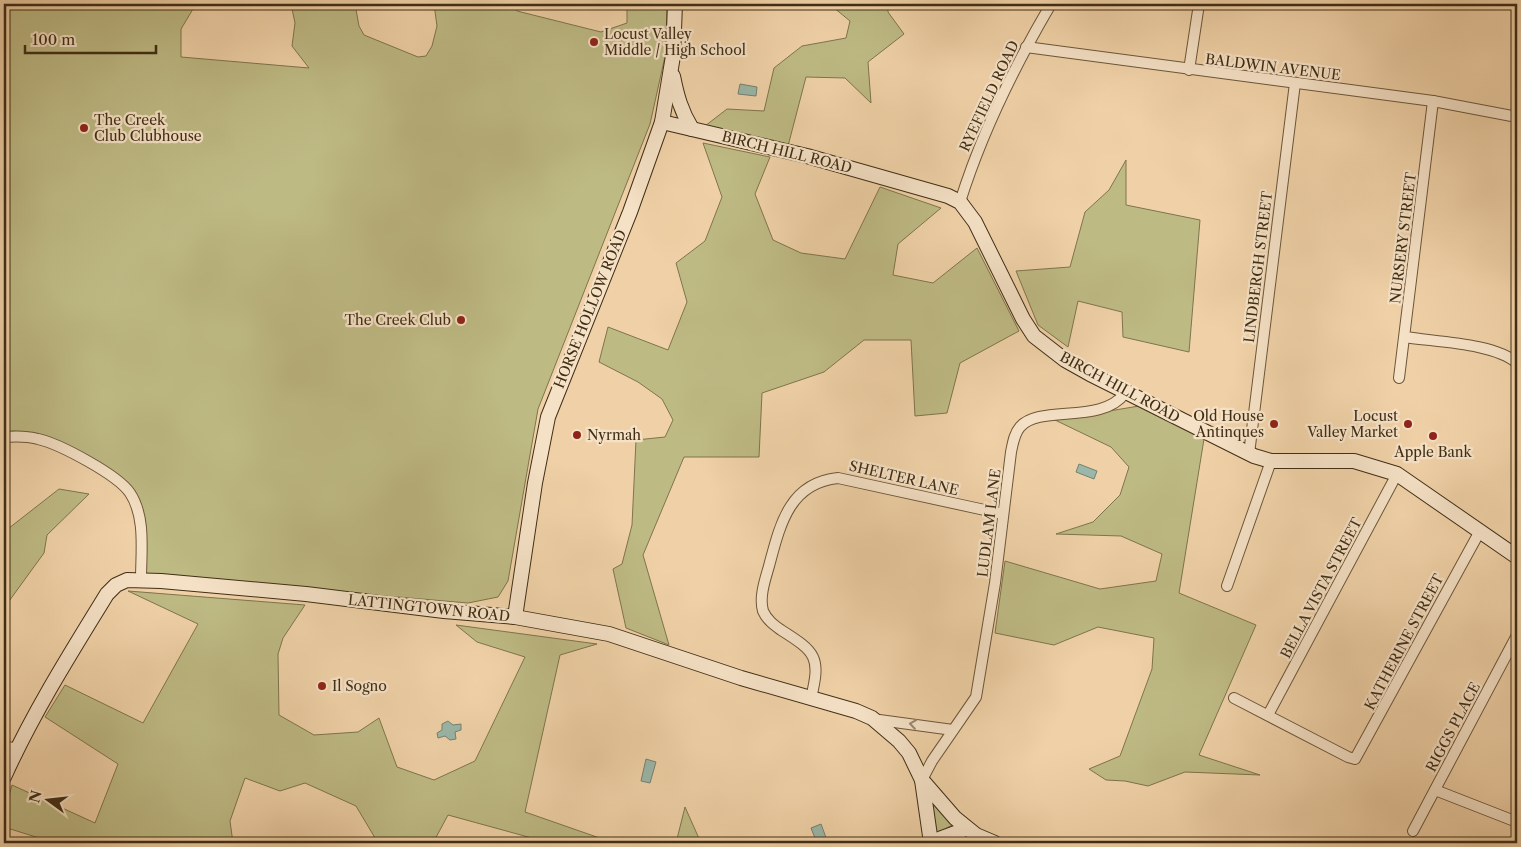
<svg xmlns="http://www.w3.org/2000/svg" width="1521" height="847" font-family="'Libre Caslon Text',serif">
	<rect width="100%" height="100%" fill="#f0d1a7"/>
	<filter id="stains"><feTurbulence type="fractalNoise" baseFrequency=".004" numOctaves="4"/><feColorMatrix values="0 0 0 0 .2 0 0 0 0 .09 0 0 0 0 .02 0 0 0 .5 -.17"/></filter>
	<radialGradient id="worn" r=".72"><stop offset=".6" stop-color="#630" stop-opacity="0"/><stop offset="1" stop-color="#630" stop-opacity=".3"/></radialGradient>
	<g fill="#beba84" stroke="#7f744c">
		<polygon points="4,4 196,4 181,29 181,57 309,68 292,46 295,23 291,4 355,4 359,26 364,35 418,57 426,56 432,46 437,26 434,4 513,4 517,11 601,32 627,23 627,4 667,4 666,52 650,124 538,409 508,581 498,597 468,603 143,575 144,533 124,481 71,447 43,435 14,431 4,432"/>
		<polygon points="832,4 888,4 888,12 904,34 868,62 871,103 845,78 806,77 788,146 705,126 727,109 764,111 774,68 802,46 846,38 850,21 833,7"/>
		<polygon points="703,143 770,157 755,194 773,240 801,253 845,259 880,187 941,208 898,244 893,275 933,283 977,248 1019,331 960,363 947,413 915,416 911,340 864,340 824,372 762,393 759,457 684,457 643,555 669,645 626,628 613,569 622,564 632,525 636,440 665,437 673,420 662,399 638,382 599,362 608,327 668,350 687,302 676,263 705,241 722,197"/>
		<polygon points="1126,160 1126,205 1200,220 1189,352 1123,337 1122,312 1078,301 1068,347 1038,325 1016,271 1070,267 1085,212 1109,190"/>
		<polygon points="1139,406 1204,439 1179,593 1256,625 1199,755 1260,775 1185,772 1148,786 1125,781 1106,780 1089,769 1120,756 1152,669 1154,638 1098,627 1054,645 995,633 1005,561 1100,589 1156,581 1162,554 1121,536 1056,534 1093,522 1120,495 1129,467 1111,447 1055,420"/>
		<polygon points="59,489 89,494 47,535 44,553 4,608 4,532"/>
		<polygon points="128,591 305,605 283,638 278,654 279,715 314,735 358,732 379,718 397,767 434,780 475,761 525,657 477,642 456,625 597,644 560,655 525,812 614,843 550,843 448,815 433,843 378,843 356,806 305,783 280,791 245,778 230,821 233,843 55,843 4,827 4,814 12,785 95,823 118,764 45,717 65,685 143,723 198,624"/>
		<polygon points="934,805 952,825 935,835 932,806"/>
		<polygon points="685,807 701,843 676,843"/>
	</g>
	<g fill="#9ab7aa" stroke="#76806e">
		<polygon points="740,84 757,87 756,96 738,94"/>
		<polygon points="1079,464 1097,471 1094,479 1076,472"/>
		<polygon points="448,721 453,725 461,724 461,730 455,732 456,739 450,740 445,736 438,738 437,733 442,730 442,724"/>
		<polygon points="646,759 656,762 650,783 641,781"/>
		<polygon points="821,824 828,843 817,843 811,828"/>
	</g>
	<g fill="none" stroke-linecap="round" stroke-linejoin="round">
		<defs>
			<g id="street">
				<polyline points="1026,47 1433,101 1517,117"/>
				<polyline points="1189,70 1199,4"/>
				<path d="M960,202C982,132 1014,67 1051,4"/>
				<path d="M1405,337C1436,342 1494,343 1517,363"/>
				<polyline points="1399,378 1433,101"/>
				<path d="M4,437C15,436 27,436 38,439C60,444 118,475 130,493C146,517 141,552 141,579"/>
				<polyline points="1249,454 1295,83"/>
				<polyline points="1227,586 1271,461"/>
				<path d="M811,698C821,657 816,652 781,630C774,625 767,620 763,611C759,597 765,580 769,566C780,525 789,483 838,478L1003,514"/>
				<polyline points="1234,698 1348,757 1355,759 1480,531"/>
				<polyline points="1268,715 1397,474"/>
				<polyline points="872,719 953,730"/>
				<polyline points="4,747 17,748"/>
				<path d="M922,780L932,761L976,697L995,583L1011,452C1013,443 1014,434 1020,427C1040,404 1102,425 1125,393"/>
				<polyline points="1435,790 1517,822"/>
				<polyline points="1413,831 1517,635"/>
			</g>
			<g id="secondary">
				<path d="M673,76C677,96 681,111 692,129"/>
				<polyline points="662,122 807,156 948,196 960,202 975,222 1023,319 1034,336 1065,360 1090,374 1254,456 1271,461 1354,461 1397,474 1517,557"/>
				<polyline points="515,617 535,483 548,417 630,212 662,122 673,56 675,4"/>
				<path d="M4,777C33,713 70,654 107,594L116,585L127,580L161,581L306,594L444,611L515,617L609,634L741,678L856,711L872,718L899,741L909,753L922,780L955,818L976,835L995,843"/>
				<polyline points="922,780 931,843"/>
				<polyline points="935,843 939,839 966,829"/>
			</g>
		</defs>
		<use href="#street" stroke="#6c573a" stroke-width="12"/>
		<use href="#secondary" stroke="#402e15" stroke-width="16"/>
		<use href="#street" stroke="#f5e1c6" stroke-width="10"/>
		<use href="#secondary" stroke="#f5e1c6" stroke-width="14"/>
	</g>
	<defs><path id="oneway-chevron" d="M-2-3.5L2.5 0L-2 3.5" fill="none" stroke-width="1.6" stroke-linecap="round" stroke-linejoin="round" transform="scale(1.25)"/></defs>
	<use stroke="#9a886e" href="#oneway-chevron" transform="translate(913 724) rotate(-172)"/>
	<g fill="#8f2418" stroke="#f5e1c6" stroke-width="2">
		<circle cx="594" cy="42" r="5"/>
		<circle cx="84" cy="128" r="5"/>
		<circle cx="461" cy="320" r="5"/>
		<circle cx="1274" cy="424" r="5"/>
		<circle cx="1408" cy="424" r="5"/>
		<circle cx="577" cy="435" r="5"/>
		<circle cx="1433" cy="436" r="5"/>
		<circle cx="322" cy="686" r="5"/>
	</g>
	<g text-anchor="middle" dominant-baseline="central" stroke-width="4.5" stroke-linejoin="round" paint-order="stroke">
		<g font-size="14" fill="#402e15" stroke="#f5e1c6" text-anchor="start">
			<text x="604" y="34">Locust Valley<tspan x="604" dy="16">Middle / High School</tspan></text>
			<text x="94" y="120">The Creek<tspan x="94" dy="16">Club Clubhouse</tspan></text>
			<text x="451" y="320" text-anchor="end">The Creek Club</text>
			<text x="1264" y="416" text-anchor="end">Old House<tspan x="1264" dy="16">Antinques</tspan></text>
			<text x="1398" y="416" text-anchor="end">Locust<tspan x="1398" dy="16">Valley Market</tspan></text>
			<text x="587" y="435">Nyrmah</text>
			<text x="1433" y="452" text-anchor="middle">Apple Bank</text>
			<text x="332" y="686">Il Sogno</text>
		</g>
		<g font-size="14" fill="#402e15" stroke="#f5e1c6">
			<text transform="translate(1273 67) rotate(7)">BALDWIN AVENUE</text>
			<text transform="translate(989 96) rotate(-65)">RYEFIELD ROAD</text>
			<text transform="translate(787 152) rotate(14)">BIRCH HILL ROAD</text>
			<text transform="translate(1403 238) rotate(-83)">NURSERY STREET</text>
			<text transform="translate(1258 267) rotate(-83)">LINDBERGH STREET</text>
			<text transform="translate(590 309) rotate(-68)">HORSE HOLLOW ROAD</text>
			<text transform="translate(1120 387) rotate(28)">BIRCH HILL ROAD</text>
			<text transform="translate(904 478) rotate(13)">SHELTER LANE</text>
			<text transform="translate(989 523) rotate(-83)">LUDLAM LANE</text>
			<text transform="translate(1321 588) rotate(-62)">BELLA VISTA STREET</text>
			<text transform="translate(429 608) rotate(6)">LATTINGTOWN ROAD</text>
			<text transform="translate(1404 642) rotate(-62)">KATHERINE STREET</text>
			<text transform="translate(1453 727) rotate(-62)">RIGGS PLACE</text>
		</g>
	</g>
	<rect width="1521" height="847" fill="none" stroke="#f0d1a7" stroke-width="20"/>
	<rect x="5" y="5" width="1511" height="837" fill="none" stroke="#402e15" stroke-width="2.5"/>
	<rect x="10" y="10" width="1501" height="827" fill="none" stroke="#402e15"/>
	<g transform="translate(48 800) rotate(285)" stroke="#f5e1c6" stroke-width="4" paint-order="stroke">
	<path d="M0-4L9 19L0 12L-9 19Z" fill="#402e15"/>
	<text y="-8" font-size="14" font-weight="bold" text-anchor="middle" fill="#402e15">N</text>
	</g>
	<path d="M25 45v8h131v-8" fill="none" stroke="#402e15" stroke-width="2.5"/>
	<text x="32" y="45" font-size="15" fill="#402e15" stroke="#f5e1c6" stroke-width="4" paint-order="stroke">100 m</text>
	<rect width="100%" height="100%" filter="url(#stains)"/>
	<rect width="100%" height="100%" fill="url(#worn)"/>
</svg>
